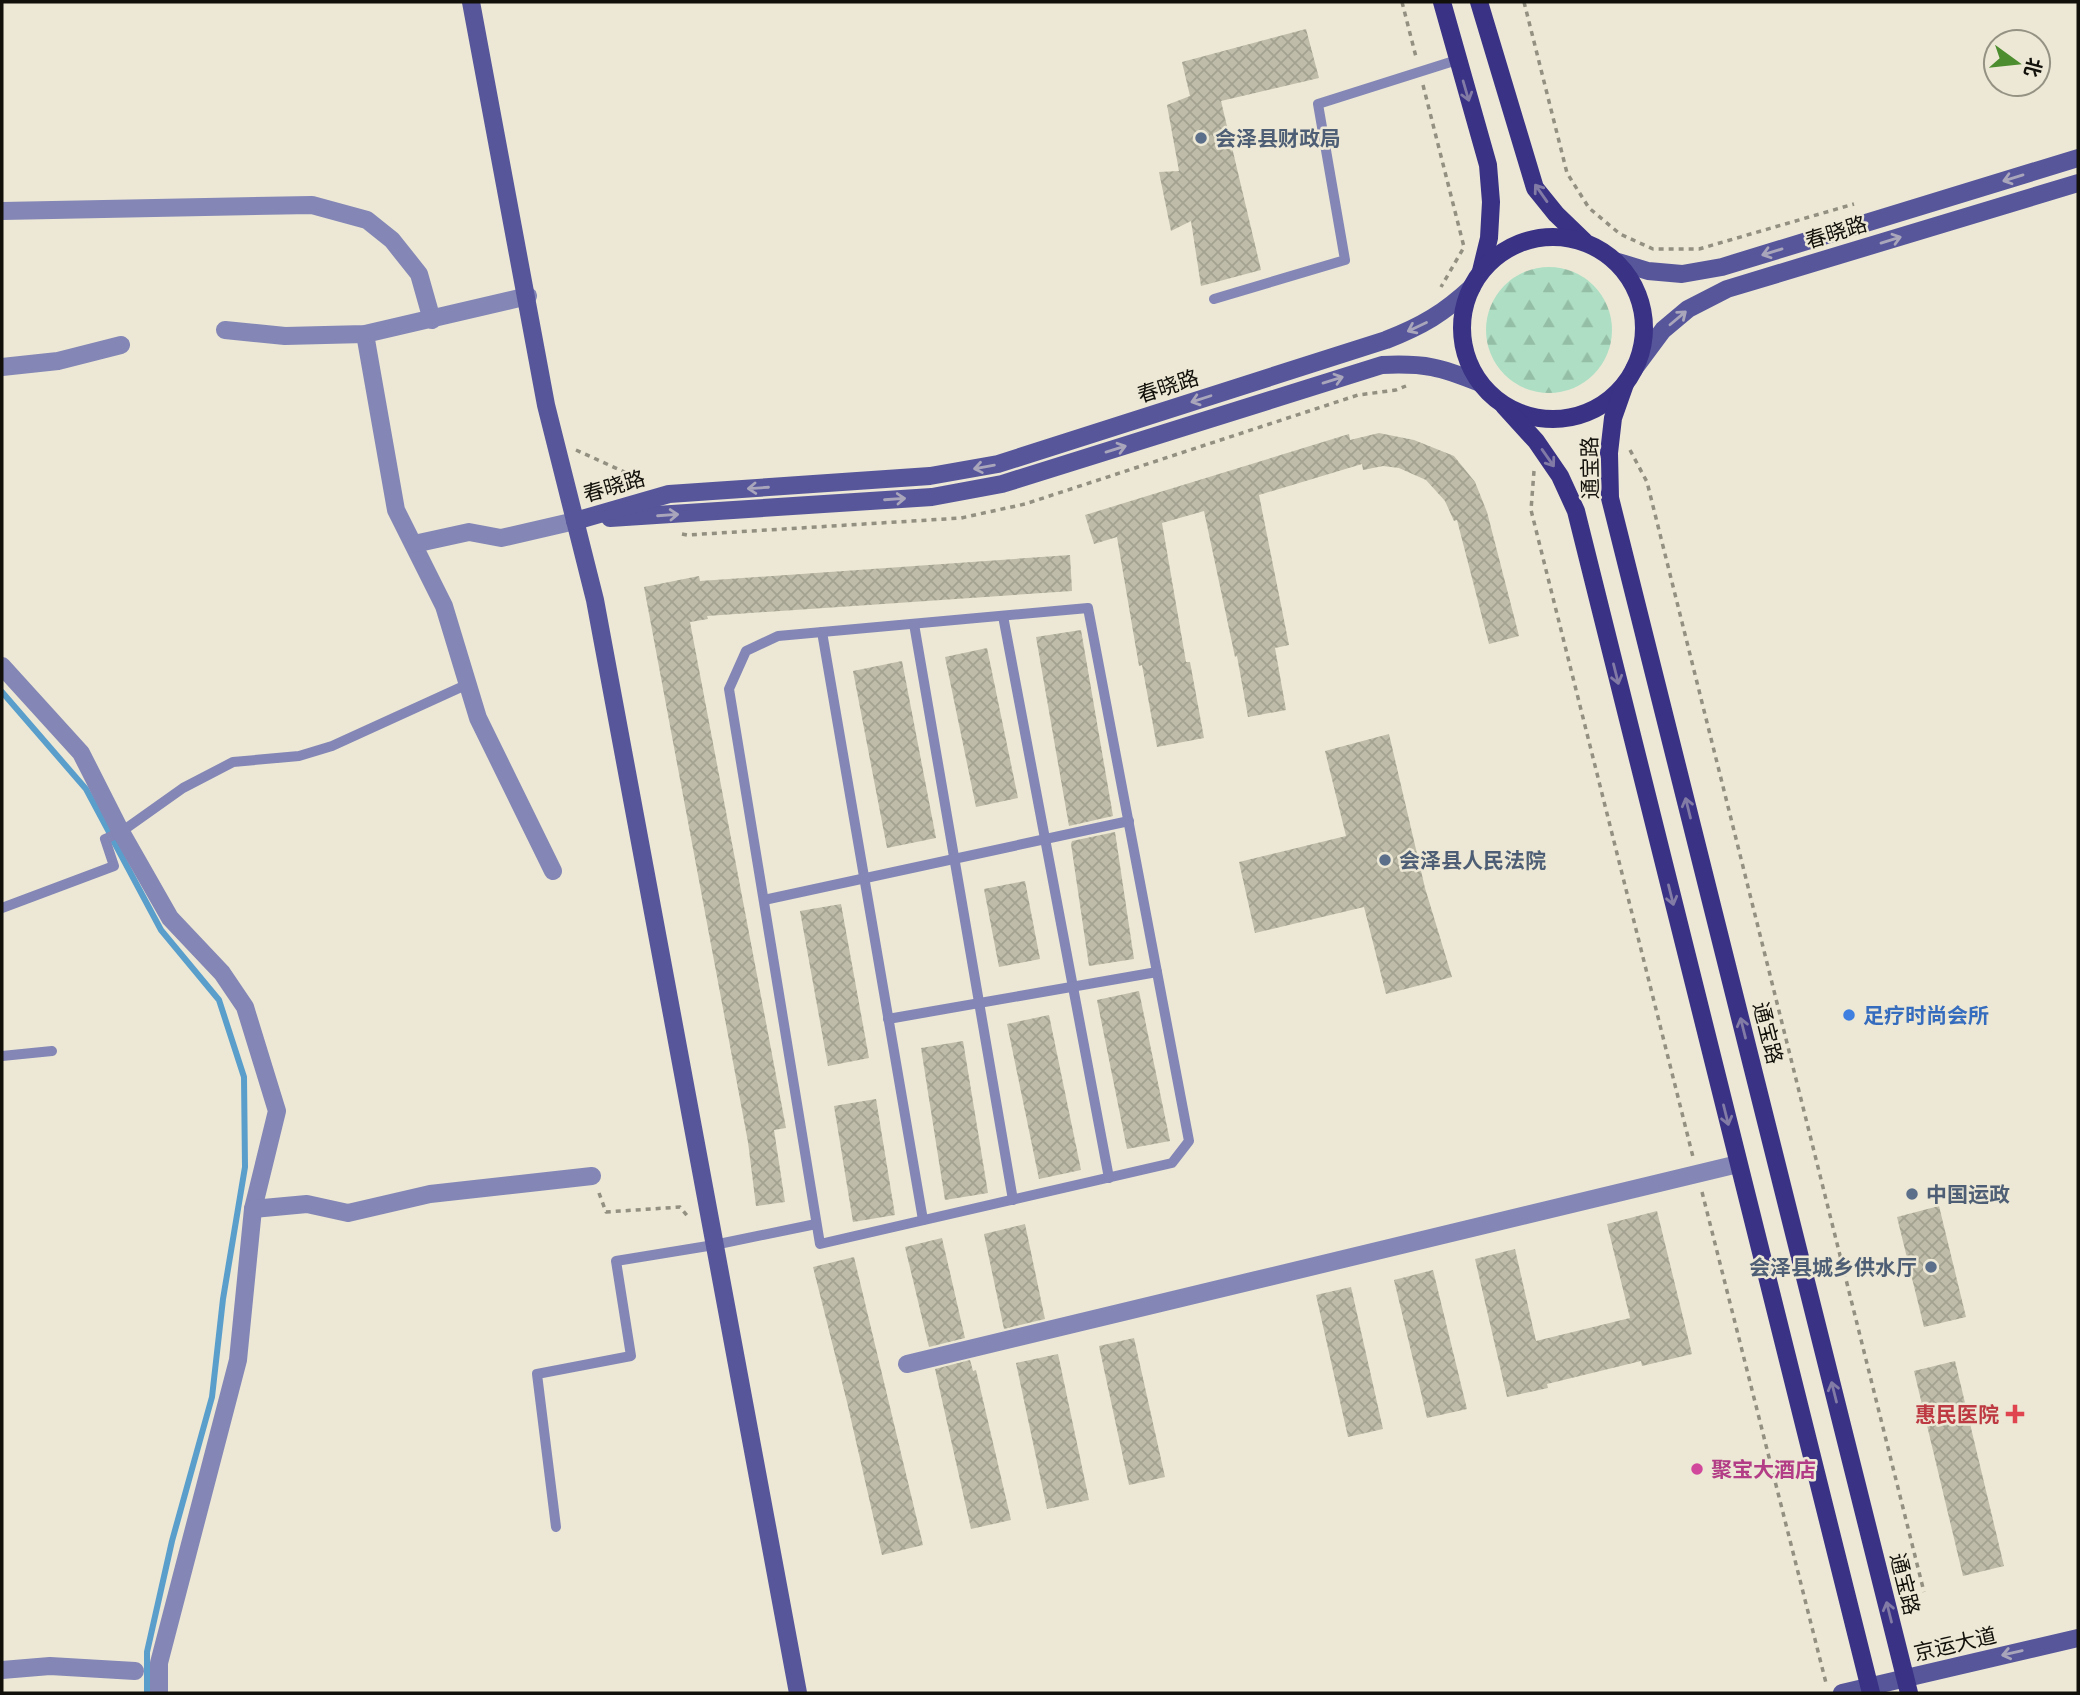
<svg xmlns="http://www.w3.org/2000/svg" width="2080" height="1695" font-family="Rubik,'Noto Sans SC',sans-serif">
	<defs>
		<pattern id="forest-firs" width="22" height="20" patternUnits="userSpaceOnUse" patternTransform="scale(1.75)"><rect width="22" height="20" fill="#aedfc4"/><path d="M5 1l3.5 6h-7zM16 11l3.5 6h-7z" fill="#95bea7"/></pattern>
		<pattern id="building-cross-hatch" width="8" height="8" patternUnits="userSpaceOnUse" patternTransform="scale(1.75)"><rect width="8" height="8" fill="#bfbca9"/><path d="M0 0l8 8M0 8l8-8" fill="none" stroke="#a3a190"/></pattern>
	</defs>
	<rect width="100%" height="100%" fill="#ece8d5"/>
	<circle fill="url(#forest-firs)" cx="1549" cy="330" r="63"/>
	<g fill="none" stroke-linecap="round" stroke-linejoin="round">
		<g stroke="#5a9ecc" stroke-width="6">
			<polyline points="2,692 86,789 109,832"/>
			<polyline points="114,842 161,930 219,1000 244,1077 245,1167 223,1299 212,1397 172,1541 147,1652 147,1693"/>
		</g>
	</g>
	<g fill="url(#building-cross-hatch)">
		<polygon points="1306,29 1319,78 1221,101 1261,270 1201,286 1191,221 1171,231 1159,172 1179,171 1167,105 1190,96 1182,62"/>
		<polygon points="1379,433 1414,440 1454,456 1475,482 1487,512 1519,636 1489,644 1457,520 1454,521 1445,501 1426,480 1399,468 1383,466 1363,470 1362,464 1259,495 1289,645 1275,648 1286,710 1248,717 1237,656 1235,657 1204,511 1162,523 1186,662 1190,662 1204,738 1157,747 1142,665 1139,666 1117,537 1094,544 1085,515 1349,434 1350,440"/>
		<polygon points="1070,555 1072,591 707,616 708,619 690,622 786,1128 774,1130 785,1202 756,1206 748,1142 644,587 699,576 700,581"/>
		<polygon points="1081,630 1113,816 1069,826 1036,637"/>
		<polygon points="987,648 1018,798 976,807 945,657"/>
		<polygon points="902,661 936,838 887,848 853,671"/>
		<polygon points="1389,734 1425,888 1452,977 1386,994 1364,907 1255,933 1239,862 1346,836 1325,751"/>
		<polygon points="1115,832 1134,959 1089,966 1071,844 1072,841"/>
		<polygon points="1025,881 1040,959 999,967 984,889"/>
		<polygon points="841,904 869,1058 828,1066 800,911"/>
		<polygon points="1139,991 1170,1141 1127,1149 1097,1000"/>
		<polygon points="1049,1015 1081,1170 1039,1179 1007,1024"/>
		<polygon points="963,1041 988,1193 945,1200 921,1048"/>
		<polygon points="876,1099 895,1215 853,1222 834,1106"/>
		<polygon points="1939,1206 1966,1317 1924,1327 1897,1217"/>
		<polygon points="1657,1211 1692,1354 1642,1366 1641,1361 1547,1384 1548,1388 1507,1397 1475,1259 1515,1249 1536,1341 1630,1318 1607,1224"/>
		<polygon points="1025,1224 1045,1319 1004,1329 984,1234"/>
		<polygon points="942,1238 965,1338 929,1347 905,1247"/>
		<polygon points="854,1257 923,1545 882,1555 847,1402 813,1267"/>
		<polygon points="1433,1270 1467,1409 1427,1418 1394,1280"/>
		<polygon points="1351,1287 1383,1429 1348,1437 1316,1295"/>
		<polygon points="1134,1338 1165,1477 1129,1485 1099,1346"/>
		<polygon points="1058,1354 1089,1500 1047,1509 1016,1363"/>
		<polygon points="970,1360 973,1371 976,1370 1011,1520 971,1529 935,1369"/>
		<polygon points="1955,1361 2004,1566 1963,1576 1914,1371"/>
	</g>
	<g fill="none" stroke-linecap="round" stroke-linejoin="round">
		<g stroke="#939082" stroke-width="3.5" stroke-dasharray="5 5" stroke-linecap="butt">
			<polyline points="1402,2 1416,57"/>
			<polyline points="1524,2 1567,173 1589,208 1620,234 1653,249 1699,249 1854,204"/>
			<polyline points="1423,85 1464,247 1441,287"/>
			<polyline points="576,450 642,480"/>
			<polyline points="1630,450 1647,482 1924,1592"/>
			<polyline points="1534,471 1531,510 1693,1157"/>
			<polyline points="682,534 687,535 961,518 1025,504 1358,395 1396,390 1406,386"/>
			<polyline points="1702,1192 1826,1683"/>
			<polyline points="599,1193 606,1212 680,1207 689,1218"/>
		</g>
		<g stroke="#8486b6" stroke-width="10">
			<polyline points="1214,299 1345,260 1318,104 1457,60"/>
			<polygon points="1088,608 1189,1141 1172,1163 820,1244 729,689 746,651 778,636"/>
			<polyline points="1003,616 1109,1178"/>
			<polyline points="914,624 1013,1200"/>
			<polyline points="822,632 923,1220"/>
			<polyline points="764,900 1129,821"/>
			<polyline points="2,908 114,866 105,839 121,832 183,788 233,762 299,756 332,746 468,684"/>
			<polyline points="888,1019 1157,972"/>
			<polyline points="2,1056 52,1051"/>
			<polyline points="556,1527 537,1374 631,1356 616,1261 714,1245 816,1224"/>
		</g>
		<g stroke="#8486b6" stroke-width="18">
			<polyline points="2,211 312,205 367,220 392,240 419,274 432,320"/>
			<polyline points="225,330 285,336 365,334 528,296"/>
			<polyline points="365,334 396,510 444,606 478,718 553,871"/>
			<polyline points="2,367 58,361 121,345"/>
			<polyline points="414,544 469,532 501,538 575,521"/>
			<polyline points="2,666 81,753 121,832 170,918 222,973 245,1007 277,1111 253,1209 238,1360 159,1663 159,1693"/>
			<polyline points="253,1209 307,1204 348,1213 430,1194 592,1176"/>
			<polyline points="907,1364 1738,1164"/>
			<polyline points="2,1670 50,1666 135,1671"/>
		</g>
		<g stroke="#57569b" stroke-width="18">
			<polyline points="471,2 546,405 595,600 798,1693"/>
			<polyline points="1615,261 1648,271 1682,274 1722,267 2078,158"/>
			<polyline points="1634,369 1663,330 1688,309 1727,289 2078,183"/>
			<path d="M610,518L932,497L1002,484L1382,365C1425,363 1440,367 1480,383"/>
			<path d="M575,521L669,494L930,476L998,464L1386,340C1422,326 1444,313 1472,287"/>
			<polyline points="1842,1693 2078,1638"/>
		</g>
		<g stroke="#3a3285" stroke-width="18">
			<polyline points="1442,2 1488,165 1491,202 1489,238 1481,271"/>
			<polyline points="1479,2 1535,188 1556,214 1584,241"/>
			<circle cx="1553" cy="328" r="91"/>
			<polyline points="1625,384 1613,418 1609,453 1610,498 1909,1693"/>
			<polyline points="1504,406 1536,441 1560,476 1576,511 1871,1693"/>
		</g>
	</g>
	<defs><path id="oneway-shaft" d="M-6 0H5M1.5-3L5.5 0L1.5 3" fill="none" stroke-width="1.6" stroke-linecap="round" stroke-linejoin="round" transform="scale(1.75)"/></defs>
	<g stroke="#817ba5">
		<use href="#oneway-shaft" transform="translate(1466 91) rotate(74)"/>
		<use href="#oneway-shaft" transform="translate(1541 193) rotate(-125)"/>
		<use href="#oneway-shaft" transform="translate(1548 458) rotate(55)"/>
		<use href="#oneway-shaft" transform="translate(1616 674) rotate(76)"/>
		<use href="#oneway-shaft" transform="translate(1688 808) rotate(-104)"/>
		<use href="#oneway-shaft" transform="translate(1671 895) rotate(76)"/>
		<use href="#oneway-shaft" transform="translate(1743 1028) rotate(-104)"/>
		<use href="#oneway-shaft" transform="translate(1726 1115) rotate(76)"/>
		<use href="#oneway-shaft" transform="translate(1834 1392) rotate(-104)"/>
		<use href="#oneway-shaft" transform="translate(1889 1612) rotate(-104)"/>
	</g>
	<g stroke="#a9a6bb">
		<use href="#oneway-shaft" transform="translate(2013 178) rotate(163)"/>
		<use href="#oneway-shaft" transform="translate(1891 240) rotate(-17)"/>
		<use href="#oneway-shaft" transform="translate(1772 252) rotate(163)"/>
		<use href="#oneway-shaft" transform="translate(1678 318) rotate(-40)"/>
		<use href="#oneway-shaft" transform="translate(1417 327) rotate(155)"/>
		<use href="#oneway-shaft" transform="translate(1333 380) rotate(-17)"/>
		<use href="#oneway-shaft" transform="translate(1201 399) rotate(162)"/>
		<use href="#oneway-shaft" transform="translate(1116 449) rotate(-17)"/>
		<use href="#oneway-shaft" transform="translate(984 467) rotate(170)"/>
		<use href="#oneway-shaft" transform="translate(758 488) rotate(176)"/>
		<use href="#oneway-shaft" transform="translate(895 499) rotate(-4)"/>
		<use href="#oneway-shaft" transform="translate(668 515) rotate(-4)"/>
		<use href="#oneway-shaft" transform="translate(2012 1653) rotate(167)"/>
	</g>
	<g fill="#5c6f8a" stroke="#ece8d5" stroke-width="2.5">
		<circle cx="1201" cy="138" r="7"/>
		<circle cx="1385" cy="860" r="7"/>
		<circle cx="1912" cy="1194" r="7"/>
		<circle cx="1931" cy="1267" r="7"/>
	</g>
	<circle fill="#3f7fe0" stroke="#ece8d5" stroke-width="2.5" cx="1849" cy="1015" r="7"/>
	<path fill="#e0444e" stroke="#ece8d5" stroke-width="2.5" d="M2011.5 1403.5h7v7h7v7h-7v7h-7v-7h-7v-7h7z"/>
	<circle fill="#d1479c" stroke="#ece8d5" stroke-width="2.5" cx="1697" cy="1469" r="7"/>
	<g text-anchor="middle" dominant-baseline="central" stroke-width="5" stroke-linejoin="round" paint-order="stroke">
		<g font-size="21" font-weight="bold" fill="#4e5e75" stroke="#ece8d5" text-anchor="start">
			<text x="1215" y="138">会泽县财政局</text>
			<text x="1399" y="860">会泽县人民法院</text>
			<text x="1926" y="1194">中国运政</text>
			<text x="1917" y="1267" text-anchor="end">会泽县城乡供水厅</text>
		</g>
		<g font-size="21" fill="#12100a" stroke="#ece8d5">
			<text transform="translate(1836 232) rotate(-17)">春晓路</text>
			<text transform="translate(1168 386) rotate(-18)">春晓路</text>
			<text transform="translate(1590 468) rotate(-91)">通宝路</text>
			<text transform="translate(614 486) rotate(-16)">春晓路</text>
			<text transform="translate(1768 1033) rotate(76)">通宝路</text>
			<text transform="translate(1905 1584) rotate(76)">通宝路</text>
			<text transform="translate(1955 1644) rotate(-13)">京运大道</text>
		</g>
		<g font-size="21" font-weight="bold" fill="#366cbe" stroke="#ece8d5" text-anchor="start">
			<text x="1863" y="1015">足疗时尚会所</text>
		</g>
		<g font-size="21" font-weight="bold" fill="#be3a42" stroke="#ece8d5" text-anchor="end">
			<text x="1999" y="1414">惠民医院</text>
		</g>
		<g font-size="21" font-weight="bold" fill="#b23c85" stroke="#ece8d5" text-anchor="start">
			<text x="1711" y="1469">聚宝大酒店</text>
		</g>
	</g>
	<rect width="2080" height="1695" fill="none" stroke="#12100a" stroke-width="7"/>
	<g transform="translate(2017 63) rotate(105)"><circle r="33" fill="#ece8d5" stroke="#959284" stroke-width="2"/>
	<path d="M0-5L12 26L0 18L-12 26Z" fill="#4c8d2f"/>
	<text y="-10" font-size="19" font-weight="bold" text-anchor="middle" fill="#12100a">北</text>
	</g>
</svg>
